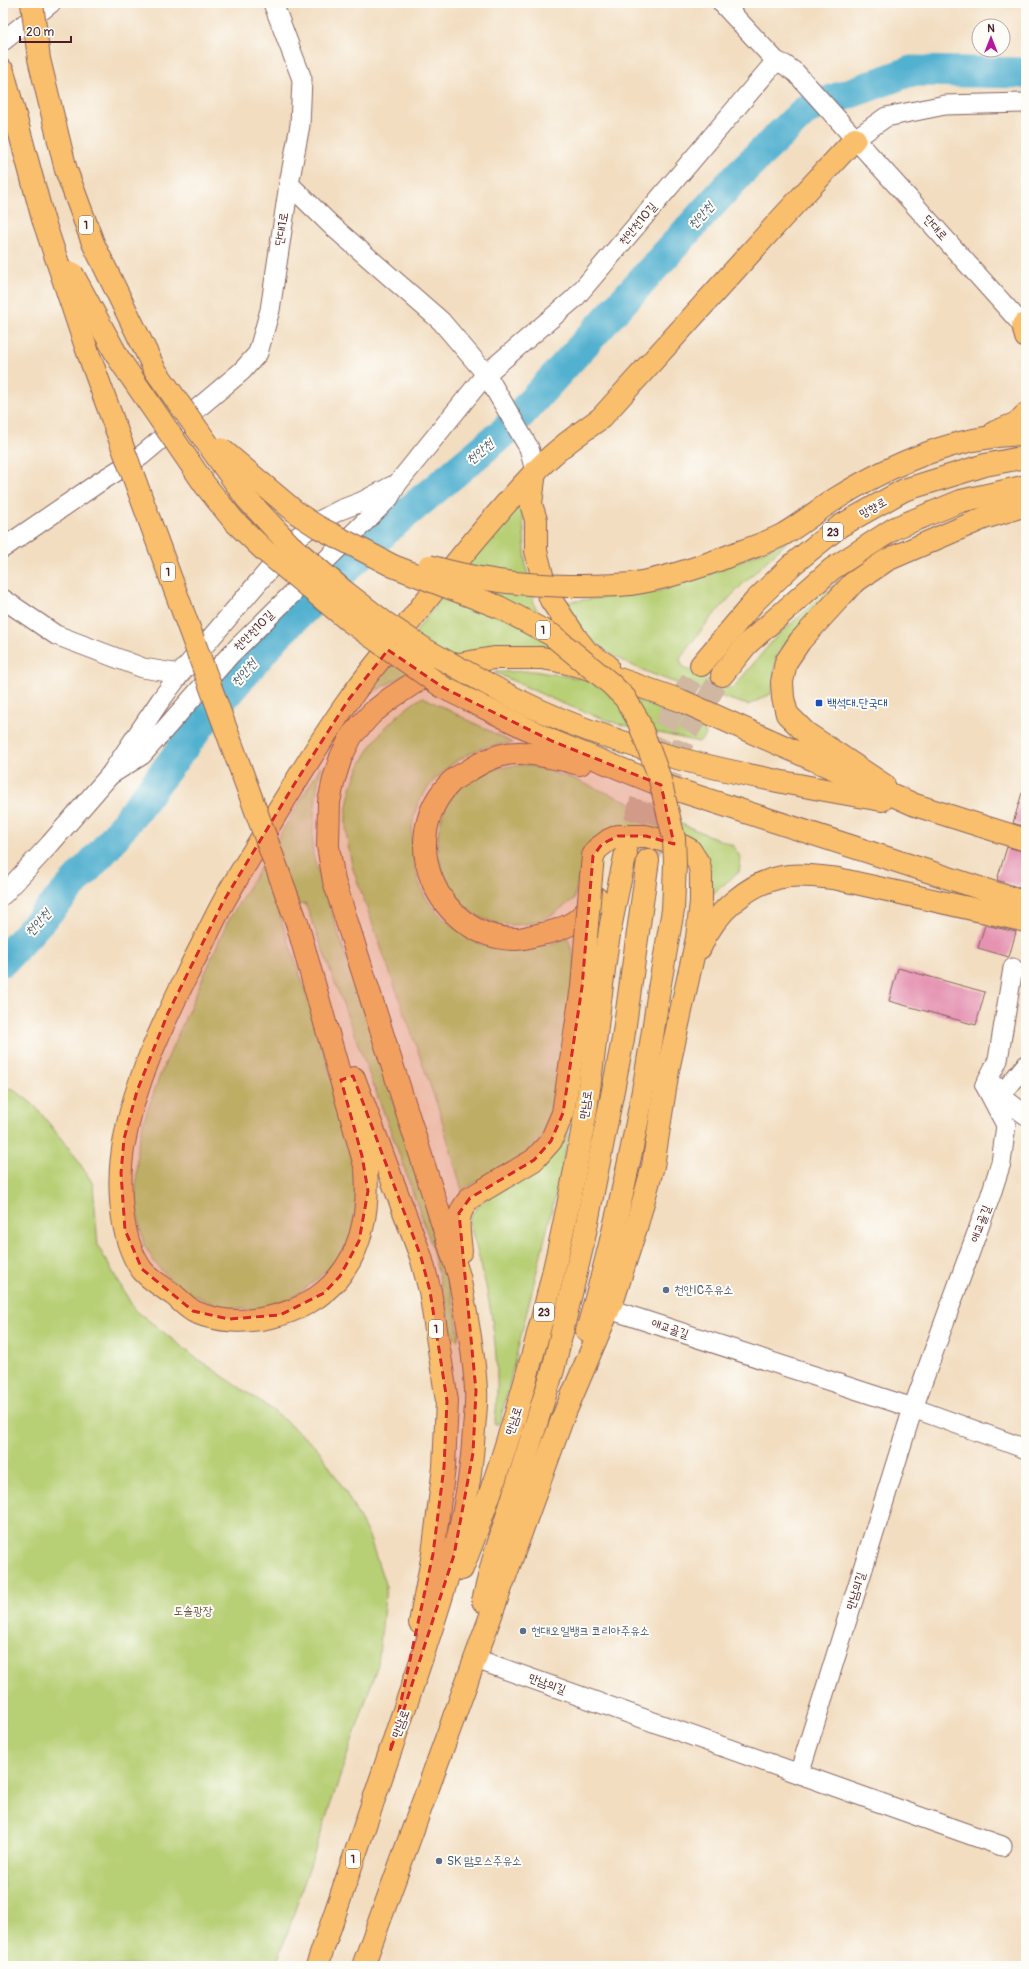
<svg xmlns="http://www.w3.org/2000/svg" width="1029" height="1969" font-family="Pangolin,'Poor Story',sans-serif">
	<rect width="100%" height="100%" fill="#fdfcf7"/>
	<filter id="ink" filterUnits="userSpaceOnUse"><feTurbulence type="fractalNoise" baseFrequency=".025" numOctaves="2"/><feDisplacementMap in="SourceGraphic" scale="8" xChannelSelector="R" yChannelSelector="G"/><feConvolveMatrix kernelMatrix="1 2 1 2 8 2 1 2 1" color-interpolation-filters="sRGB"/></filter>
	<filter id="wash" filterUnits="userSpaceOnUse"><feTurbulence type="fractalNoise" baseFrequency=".012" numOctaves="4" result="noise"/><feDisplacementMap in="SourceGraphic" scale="16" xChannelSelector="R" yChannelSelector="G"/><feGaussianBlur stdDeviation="0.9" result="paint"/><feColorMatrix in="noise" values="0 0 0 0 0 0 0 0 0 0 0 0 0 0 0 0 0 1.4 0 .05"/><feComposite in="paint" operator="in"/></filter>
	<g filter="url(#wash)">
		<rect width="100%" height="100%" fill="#f2ddc0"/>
		<g fill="#b7cf75" stroke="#807750">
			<polygon points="522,498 526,567 535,607 547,623 569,648 406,674 368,695 432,610"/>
			<path d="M789,540C749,577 710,614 680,659L683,667L721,687L733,688L775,638L840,580L777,653L771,694L748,705C695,688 621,672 582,631C574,623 570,612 566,602L659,591L710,574Z"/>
			<polygon points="532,671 585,679 703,727 706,735 699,742 615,723 561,703 494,672"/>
			<path d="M423,697L513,743C502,745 490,745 480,749C453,759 423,785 415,813C410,828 412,847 414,862C419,889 426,903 447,921C460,933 473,943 490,947C512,953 548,946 568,938L576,965L554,1110L544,1135L525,1154L462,1190L439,1110L353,869C349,851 345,834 346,815C350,767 382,721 423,697Z"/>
			<path d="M528,765L571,778L732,845L741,858L739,872L710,896L691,840L585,850L574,899C564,906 553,916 541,920C429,958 385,765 528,765Z"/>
			<path d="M321,766C315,796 312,825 313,855L438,1239L454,1305L459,1334L457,1341L453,1337L432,1247L400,1156L305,903L279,913L316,1022L360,1182L352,1235L336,1261L314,1282L285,1303L261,1310L240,1309L221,1307L187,1292L168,1278L155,1263L144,1245L136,1207L137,1149L143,1123L158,1080L227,923Z"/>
			<polygon points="12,1088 35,1106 75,1156 93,1184 98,1246 134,1309 196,1358 270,1408 319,1450 345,1491 369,1536 386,1587 378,1664 276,1966 3,1966 3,1090"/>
			<path d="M570,1127L560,1176L501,1418L498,1424H494C497,1414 496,1402 497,1391C498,1335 486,1276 469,1223C472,1197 529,1177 548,1160C559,1151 564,1140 570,1127Z"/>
		</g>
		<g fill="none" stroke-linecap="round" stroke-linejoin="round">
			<polyline stroke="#52b1d0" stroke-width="31" points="3,961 106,848 205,719 277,635 387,529 505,431 739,174 807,109 911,71 1026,73"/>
		</g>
		<g id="blocks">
			<g fill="#e593b1">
				<polygon points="1022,793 1026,793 1026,827 1013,823"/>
				<polygon points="1007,847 1026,852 1026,890 997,880"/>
				<polygon points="985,925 1016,932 1009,957 978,948"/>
				<polygon points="898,968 985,992 976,1025 889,1001"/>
			</g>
		</g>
	</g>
	<g filter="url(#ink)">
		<use href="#blocks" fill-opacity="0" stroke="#85625f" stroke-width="1"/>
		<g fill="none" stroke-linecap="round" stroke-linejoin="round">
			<g stroke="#d0b7a2" stroke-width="22" stroke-dasharray="22 11" stroke-linecap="butt">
				<polyline points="626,853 657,745 670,716 701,665"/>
				<polyline points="649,857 670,776 686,734 722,675"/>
			</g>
			<defs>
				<g id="minor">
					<polyline points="722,3 776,61 785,65 796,73 1026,329"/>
					<polyline points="3,41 51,3"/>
					<polyline points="855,139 886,117 945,105 1026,103"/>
					<polyline points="289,184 331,225 441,321 486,374 529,448 535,471"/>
					<polyline points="3,548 98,483 141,456 242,371 258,353 270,310 289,184 300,125 302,79 273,3"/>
					<polyline points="3,599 56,635 143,668 180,674"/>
					<polyline points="110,775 142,755 230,655 389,498 397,484 486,374 575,298 776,61"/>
					<polyline points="3,895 50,844 110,775 160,701 180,674 296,538 321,520 340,510 361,502 392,486"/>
					<polyline points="985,1085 998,1060 1013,968"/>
					<polyline points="985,1085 1006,1089 1026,1065"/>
					<polyline points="988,1087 1026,1115"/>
					<polyline points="609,1309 913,1408 1026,1449"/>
					<polyline points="476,1659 1002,1846"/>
					<polyline points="799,1774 913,1408 990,1197 1001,1163 1006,1125 985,1085"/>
				</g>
				<g id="major">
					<polyline points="701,665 755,601 793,564 840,526 904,490 985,465 1026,457"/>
					<polyline points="722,675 747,644 832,569 895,528 961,501 1026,486"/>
					<polyline points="884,785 806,733 787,714 783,698 782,682 786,662 800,641 853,583 887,560 984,518 1026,505"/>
					<polyline points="317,1966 390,1752"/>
					<polyline points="363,1966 454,1717"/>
				</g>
				<g id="highway">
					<polyline points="3,71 43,219"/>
					<polyline points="1023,325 1026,337"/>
					<polyline points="995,432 1017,423 1026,414"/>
					<polyline points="535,471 531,504 536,520 536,551 543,579 551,600 577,639 587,652 607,665"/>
					<path d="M569,586C590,586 610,586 630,584C665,579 701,567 734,554C751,548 769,542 784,534C803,523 819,509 837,498C895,462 956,436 1026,434"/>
					<path d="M495,688C613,753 750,777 882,800"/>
					<polyline points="479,705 552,741 653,782 1026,903"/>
					<path d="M580,764C561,759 541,754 521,753C502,752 483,761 468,771C463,774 457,777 452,781C394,837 436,938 516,939C523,939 531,936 537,935C549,933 563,929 574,922C583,916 591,907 598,899"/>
					<path d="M297,923L366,1169C369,1207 363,1248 338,1278C307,1316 241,1332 195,1312C187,1308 181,1301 174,1295C163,1287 150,1280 142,1270C118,1237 117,1176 125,1138C136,1077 166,1018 193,962C204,942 213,921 224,901C240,872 259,843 276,814C299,776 323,736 349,700C367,674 388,650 407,625C447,573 488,522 533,474C553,452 577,435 601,418L781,219L855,139"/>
					<path d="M700,948C714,913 750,880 789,876C806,874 822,877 838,879L1026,921"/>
					<polyline points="354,1078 421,1257 430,1291 447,1401 444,1467 433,1554 420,1623"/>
					<path d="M461,1251C459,1228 454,1216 470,1198L534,1160L551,1141L563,1113L582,987L586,937"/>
					<path d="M587,1331C618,1221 644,1102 659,989"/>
					<path d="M462,1569C520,1423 558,1271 585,1116C594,1060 599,1003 607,947C612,915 619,884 626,853"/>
					<polyline points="483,1601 493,1561 553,1370 583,1243 623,1039 648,860"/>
					<polyline points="454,1717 563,1417 614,1297 636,1228 653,1166 668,1070 697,938 701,902 701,874 699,864 690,850 683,846 646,836 618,836 609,840 597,849 593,856 591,877"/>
					<path d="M390,1752C424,1647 469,1541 474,1429C475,1416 477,1403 476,1390C474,1352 466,1314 459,1276L334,881L328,846L329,802L334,779L341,757L352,735L372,713L391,698L429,673L458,664L494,658H542L559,661L584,667L642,687L682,701L915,805L1026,840"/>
				</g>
			</defs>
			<use href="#minor" stroke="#85625f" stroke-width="21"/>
			<use href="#major" stroke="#85625f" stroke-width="24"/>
			<use href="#highway" stroke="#85625f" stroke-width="24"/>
			<use href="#minor" stroke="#fff" stroke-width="19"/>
			<use href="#major" stroke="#f9bf6d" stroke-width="22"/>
			<use href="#highway" stroke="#f9bf6d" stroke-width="22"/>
			<defs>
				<g id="highway-bridge">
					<polyline points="32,3 39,59 66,170 93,243 155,370 247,499 290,545 344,591 384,622 426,650 495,688"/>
					<polyline points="43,219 86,347 297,923"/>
					<polyline points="72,273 119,359 205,485 234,521 264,550 348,620 444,688 479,705"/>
					<polyline points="221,449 298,514 318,527 393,566 499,607 552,635 611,684 625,698 638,720 659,776 674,838 675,864 673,910 659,989"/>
					<path d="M429,566C477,580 519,585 569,586"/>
					<polyline points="586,937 591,877"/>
				</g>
			</defs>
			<use href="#highway-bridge" stroke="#85625f" stroke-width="24" stroke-linecap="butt"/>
			<use href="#highway-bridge" stroke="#f9bf6d" stroke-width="22"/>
		</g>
	</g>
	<path fill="#d62828" fill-opacity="0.2" stroke="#d62828" stroke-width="3" stroke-dasharray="8 5" stroke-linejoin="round" d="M388,650L444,688L552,741L661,785L674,844L646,836H618L602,844L593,856L582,987L563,1113L551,1141L534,1160L470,1198L459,1213L476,1391L473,1453L454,1555L390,1752L433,1554L444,1467L447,1401L430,1291L421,1257L353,1076L341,1080L362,1156L368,1191L359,1241L340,1276L324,1293L280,1315L229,1319L193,1311L142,1269L125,1230L121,1173L124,1139L137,1091L168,1013L223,902L295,783L349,699Z"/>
	<rect fill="#1a4fb4" stroke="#fdfcf7" stroke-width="1.5" x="815" y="699" width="8" height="8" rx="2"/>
	<g fill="#5c6f8a" stroke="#fdfcf7" stroke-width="1.5">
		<circle cx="666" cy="1290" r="4"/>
		<circle cx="523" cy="1631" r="4"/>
		<circle cx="439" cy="1861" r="4"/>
	</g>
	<g text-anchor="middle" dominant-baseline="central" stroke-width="4" stroke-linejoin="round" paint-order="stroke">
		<g fill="#fdfcf7" stroke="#806168" stroke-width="1">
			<rect x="79" y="216" width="14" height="18" rx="3"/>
			<rect x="823" y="523" width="20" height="18" rx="3"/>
			<rect x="161" y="563" width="14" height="18" rx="3"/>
			<rect x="536" y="621" width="14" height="18" rx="3"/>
			<rect x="534" y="1303" width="20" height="18" rx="3"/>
			<rect x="429" y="1320" width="14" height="18" rx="3"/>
			<rect x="346" y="1850" width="14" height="18" rx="3"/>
		</g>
		<g font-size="11" font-weight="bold" fill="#4a1f2b">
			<text x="86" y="225">1</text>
			<text x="833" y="532">23</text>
			<text x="168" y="572">1</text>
			<text x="543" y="630">1</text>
			<text x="544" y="1312">23</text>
			<text x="436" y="1329">1</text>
			<text x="353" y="1859">1</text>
		</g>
		<g font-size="12" fill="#4a1f2b" stroke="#fdfcf7">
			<text transform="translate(638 224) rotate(-50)">천안천10길</text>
			<text transform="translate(935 228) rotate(48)">단대로</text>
			<text transform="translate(282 229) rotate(-81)">단대1로</text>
			<text transform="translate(873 508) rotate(-29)">망향로</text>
			<text transform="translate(254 631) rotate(-45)">천안천10길</text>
			<text transform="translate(586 1105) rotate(-82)">만남로</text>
			<text transform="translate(981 1224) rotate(-70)">애교골길</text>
			<text transform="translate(670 1329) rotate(18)">애교골길</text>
			<text transform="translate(514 1421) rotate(-72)">만남로</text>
			<text transform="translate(856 1591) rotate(-73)">만남의길</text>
			<text transform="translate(547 1684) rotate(20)">만남의길</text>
			<text transform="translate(401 1724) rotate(-69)">만남로</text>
		</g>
		<g font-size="12" fill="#164399" stroke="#fdfcf7" text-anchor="start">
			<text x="827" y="703">백석대.단국대</text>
		</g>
		<g font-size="12" fill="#4e5e75" stroke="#fdfcf7" text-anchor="start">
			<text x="674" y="1290">천안IC주유소</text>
			<text x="531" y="1631">현대오일뱅크 코리아주유소</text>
			<text x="447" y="1861">SK 맘모스주유소</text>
		</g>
		<g font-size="12" fill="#6b5441" stroke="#fdfcf7">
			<text x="193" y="1611">도솔광장</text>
		</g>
		<g font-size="13" font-style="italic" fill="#4d596d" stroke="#fdfcf7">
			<text transform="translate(701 216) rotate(-48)">천안천</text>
			<text transform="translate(480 452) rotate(-40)">천안천</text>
			<text transform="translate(244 673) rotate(-49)">천안천</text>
			<text transform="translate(38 923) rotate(-48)">천안천</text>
		</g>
	</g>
	<rect width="1029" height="1969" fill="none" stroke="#fdfcf7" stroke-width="16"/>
	<g transform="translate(991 38)"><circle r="19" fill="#fdfcf7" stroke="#b5a4a5"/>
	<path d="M0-3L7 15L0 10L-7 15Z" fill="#b5179e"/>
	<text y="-6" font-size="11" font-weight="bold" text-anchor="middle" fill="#4a1f2b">N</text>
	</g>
	<path d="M20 36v6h51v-6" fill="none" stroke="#4a1f2b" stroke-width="2"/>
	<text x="26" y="36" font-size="12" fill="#4a1f2b" stroke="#fdfcf7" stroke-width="3" paint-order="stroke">20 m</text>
</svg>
